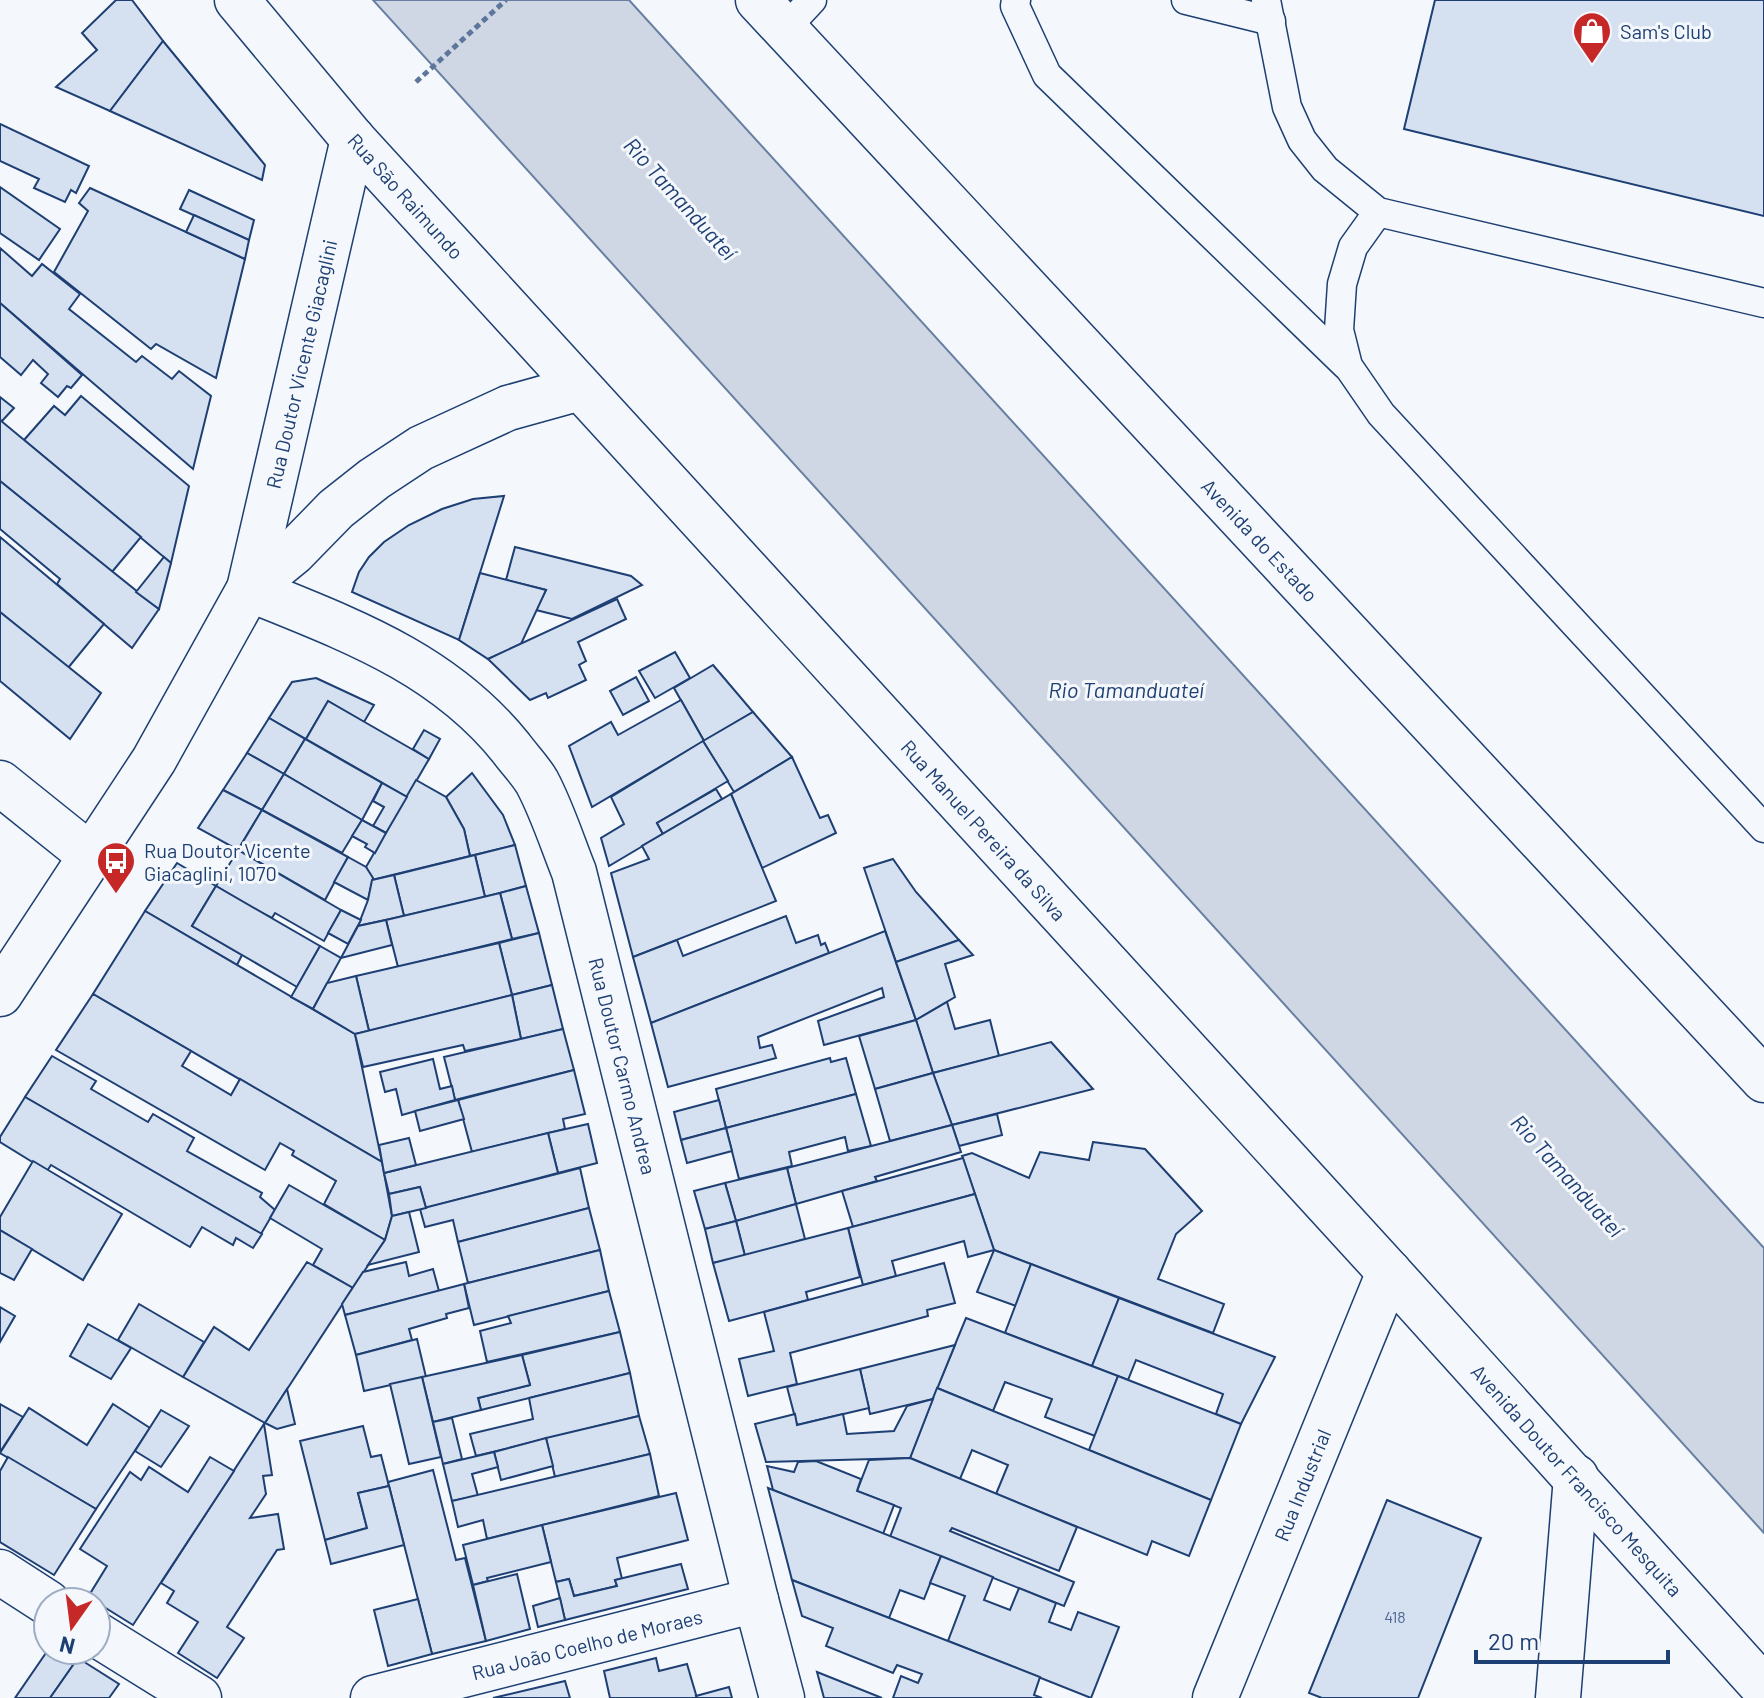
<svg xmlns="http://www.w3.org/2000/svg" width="1764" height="1698" font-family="Barlow,sans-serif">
	<rect width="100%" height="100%" fill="#f4f7fb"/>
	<polygon fill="#cfd7e4" stroke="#687fa3" stroke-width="2" points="373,0 629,0 1764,1248 1764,1533"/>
	<g fill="#d5e0f0" stroke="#1d3f73" stroke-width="2">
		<polygon points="116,0 132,0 163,41 110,111 56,87 97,50 82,33"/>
		<polygon points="1435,0 1764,0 1764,216 1404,129"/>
		<polygon points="163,41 265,165 262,180 110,111"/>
		<polygon points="0,124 89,166 76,193 71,190 65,202 34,188 39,179 0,161"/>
		<polygon points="0,187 60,229 39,260 0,233"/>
		<polygon points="90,188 245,259 216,378 156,344 151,349 54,272 88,211 79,203"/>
		<polygon points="189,190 254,220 249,240 180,209"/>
		<polygon points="194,215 249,240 245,259 186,232"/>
		<polygon points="0,248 32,276 42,264 80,294 69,309 136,362 142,356 172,379 179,371 211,396 193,469 0,303"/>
		<polygon points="0,303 82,375 71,388 67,386 58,397 41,383 48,374 33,360 21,375 0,357"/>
		<polygon points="81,396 189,486 171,563 24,440 54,406 65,415"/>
		<polygon points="0,397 14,408 2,421 0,420"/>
		<polygon points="0,420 141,537 112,572 0,481"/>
		<polygon points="0,481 159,609 132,648 57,584 60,579 0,529"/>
		<polygon points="504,496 459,640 352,592 359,572 369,557 384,542 409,525 442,509 473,499"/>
		<polygon points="0,537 104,624 68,668 0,612"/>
		<polygon points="515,547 631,576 642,585 572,619 536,610 546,590 506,580"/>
		<polygon points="164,557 171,563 159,609 136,592"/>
		<polygon points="480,573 546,590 521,644 488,659 459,640"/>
		<polygon points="617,599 626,619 578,642 586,661 579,665 586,680 548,698 546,693 530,700 488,659"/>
		<polygon points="0,612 101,693 70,739 0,681"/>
		<polygon points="675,652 690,678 655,698 639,671"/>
		<polygon points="713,665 753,712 704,741 674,688"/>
		<polygon points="636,677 649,701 623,715 610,691"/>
		<polygon points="316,678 374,705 364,722 328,701 306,739 269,718 292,682"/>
		<polygon points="681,700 704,741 592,807 569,746 611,722 618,735"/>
		<polygon points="328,701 429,759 407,797 306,739"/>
		<polygon points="753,712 792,757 734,792 703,741"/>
		<polygon points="269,718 305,739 284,774 247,753"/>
		<polygon points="424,730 440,739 429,759 413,749"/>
		<polygon points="305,739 382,783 362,820 284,774"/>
		<polygon points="703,741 728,781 657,823 663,834 609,866 601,838 624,824 611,797"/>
		<polygon points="247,753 284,774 262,810 223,790"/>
		<polygon points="792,757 820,818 828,815 836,833 762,868 731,794"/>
		<polygon points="472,773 503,815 515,845 470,856 464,829 446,797"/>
		<polygon points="284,774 362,820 342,853 262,810"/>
		<polygon points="416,780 446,797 464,829 470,856 372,880 366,867"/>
		<polygon points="382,783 407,797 386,833 373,826 384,807 373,801"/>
		<polygon points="716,789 722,799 663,834 657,823"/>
		<polygon points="223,790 262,810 238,850 198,828"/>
		<polygon points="731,794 776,901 633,957 611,873 649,859 642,846"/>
		<polygon points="262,810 348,857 325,900 238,850"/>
		<polygon points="362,820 386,833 375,853 365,847 367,844 352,836"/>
		<polygon points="515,845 526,886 485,897 475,855"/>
		<polygon points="238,850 341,910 324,941 275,913 272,918 258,911 216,886"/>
		<polygon points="475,855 485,897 404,916 394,875"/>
		<polygon points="348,857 366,867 373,878 368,900 334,882"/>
		<polygon points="893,859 916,892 959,940 896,962 864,868"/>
		<polygon points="177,863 216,886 192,926 242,955 237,965 145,911"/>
		<polygon points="394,875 404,916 358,926 368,900 372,880"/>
		<polygon points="216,886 320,946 297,987 192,926"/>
		<polygon points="526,886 539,933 512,939 500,893"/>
		<polygon points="500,893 512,939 398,967 386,920"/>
		<polygon points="341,910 361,920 348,944 328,933"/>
		<polygon points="145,911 355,1034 382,1162 93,994"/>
		<polygon points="786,916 796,943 818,935 821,945 825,943 829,953 651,1023 633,957 677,940 683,956"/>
		<polygon points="386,920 392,945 341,958 358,926"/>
		<polygon points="885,931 916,1020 824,1045 818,1021 884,997 882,988 758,1037 760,1048 772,1045 776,1058 668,1087 651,1023"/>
		<polygon points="539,933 552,985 512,995 499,943"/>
		<polygon points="959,940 973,955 945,964 955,997 916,1020 896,962"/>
		<polygon points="499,943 512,995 369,1031 356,976"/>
		<polygon points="320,946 341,958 313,1009 291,997"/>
		<polygon points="356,976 369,1031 355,1034 313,1009 327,983"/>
		<polygon points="552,985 563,1029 521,1039 512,995"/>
		<polygon points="93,994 191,1051 182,1066 231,1095 240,1079 382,1162 392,1216 385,1240 324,1204 336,1181 292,1155 294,1151 280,1143 265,1170 56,1050"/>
		<polygon points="512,995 521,1039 465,1051 463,1045 363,1067 355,1034"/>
		<polygon points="947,1002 955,1029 990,1020 999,1056 933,1073 916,1020"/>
		<polygon points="916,1020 933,1073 875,1089 859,1036"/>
		<polygon points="563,1029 574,1070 455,1100 444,1057"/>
		<polygon points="1051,1042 1093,1089 952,1125 933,1073"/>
		<polygon points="52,1056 96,1081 91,1089 148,1122 153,1114 194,1138 187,1151 262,1193 260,1197 275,1210 261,1234 25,1097"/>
		<polygon points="830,1058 831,1062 846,1058 856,1094 726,1128 716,1089"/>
		<polygon points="433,1059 440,1089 452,1086 455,1100 402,1115 396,1089 385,1092 380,1072"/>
		<polygon points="574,1070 585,1114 563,1119 565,1129 472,1152 458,1100"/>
		<polygon points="933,1073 952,1125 890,1141 875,1089"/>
		<polygon points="856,1094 871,1146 848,1151 845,1137 789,1152 792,1166 739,1179 726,1128"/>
		<polygon points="25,1097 262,1234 253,1248 236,1238 233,1245 202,1227 190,1247 51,1165 47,1171 0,1142 0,1137"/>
		<polygon points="458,1100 464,1119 420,1131 415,1111"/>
		<polygon points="719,1100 726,1128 681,1140 674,1112"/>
		<polygon points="997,1114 1002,1135 959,1146 952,1125"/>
		<polygon points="588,1124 597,1163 558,1173 548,1133"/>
		<polygon points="952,1125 961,1152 875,1177 877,1181 796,1204 787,1168"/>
		<polygon points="726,1128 732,1151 687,1163 681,1140"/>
		<polygon points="548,1133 558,1173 426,1208 420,1187 389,1194 384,1173"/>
		<polygon points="409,1138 416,1165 384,1173 379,1145"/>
		<polygon points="1093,1142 1145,1149 1202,1211 1176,1234 1158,1279 1224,1304 1213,1333 994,1250 962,1156 972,1153 1029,1178 1040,1152 1089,1160"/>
		<polygon points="963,1158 975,1194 853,1227 842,1191"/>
		<polygon points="33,1161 122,1214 83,1280 0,1230 0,1217"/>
		<polygon points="580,1168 589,1208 458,1242 453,1220 425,1227 420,1209"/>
		<polygon points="787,1168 796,1204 736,1221 725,1183"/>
		<polygon points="725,1183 736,1221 705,1229 694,1191"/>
		<polygon points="289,1185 385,1240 353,1288 313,1265 322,1249 270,1218"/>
		<polygon points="420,1187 426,1208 392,1216 389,1194"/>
		<polygon points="975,1194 994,1250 968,1257 964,1241 892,1261 896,1276 863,1285 848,1228"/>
		<polygon points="796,1204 805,1239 745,1256 736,1221"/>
		<polygon points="589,1208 600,1250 468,1283 458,1242"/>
		<polygon points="409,1212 419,1252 368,1265 385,1240 392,1216"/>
		<polygon points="736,1221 745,1256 713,1263 705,1229"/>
		<polygon points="848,1228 860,1277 806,1292 808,1300 729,1321 713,1263"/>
		<polygon points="0,1230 32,1249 14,1280 0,1273"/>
		<polygon points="600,1250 609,1291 474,1325 464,1284"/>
		<polygon points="994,1250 1031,1264 1016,1306 977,1292"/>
		<polygon points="307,1262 353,1288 265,1423 183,1377 214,1327 249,1350"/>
		<polygon points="406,1262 409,1276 433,1269 439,1291 345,1315 342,1304 363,1272"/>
		<polygon points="944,1263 955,1303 927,1310 928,1316 790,1353 797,1384 748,1396 739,1359 774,1351 764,1312"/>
		<polygon points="1031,1264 1119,1298 1092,1366 1005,1333"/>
		<polygon points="464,1284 469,1308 446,1314 447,1318 409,1329 412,1340 356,1355 345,1315"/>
		<polygon points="609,1291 620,1332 487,1362 480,1331 511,1323 508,1316"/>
		<polygon points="1119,1298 1275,1357 1241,1424 1216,1414 1223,1394 1136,1360 1128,1380 1092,1366"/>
		<polygon points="139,1304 204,1342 183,1377 118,1340"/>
		<polygon points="0,1307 15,1316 0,1342"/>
		<polygon points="966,1318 1118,1376 1095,1436 1045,1417 1052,1399 1005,1382 993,1411 937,1388"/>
		<polygon points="88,1324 131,1348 111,1379 70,1356"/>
		<polygon points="620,1332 630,1373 481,1410 478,1398 530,1385 522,1355"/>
		<polygon points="417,1339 426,1377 364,1391 356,1355"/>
		<polygon points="955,1345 933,1399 870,1414 860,1369"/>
		<polygon points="522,1355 530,1385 478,1398 481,1410 433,1422 422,1377"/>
		<polygon points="860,1369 869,1408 797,1425 787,1387"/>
		<polygon points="630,1373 639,1416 476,1456 470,1434 533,1419 529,1398"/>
		<polygon points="1118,1376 1241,1424 1211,1500 1089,1450"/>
		<polygon points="422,1377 441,1457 409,1464 390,1384"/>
		<polygon points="937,1388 1211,1500 1189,1556 1152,1541 1147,1555 996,1494 1008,1465 972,1450 960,1479 910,1458"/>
		<polygon points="287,1389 295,1424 277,1429 265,1423"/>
		<polygon points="933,1399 910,1458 766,1462 755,1424 795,1414 797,1425 843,1414 847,1434 894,1431 907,1406"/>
		<polygon points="0,1404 23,1417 0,1452"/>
		<polygon points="113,1404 150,1428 96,1509 0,1453 29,1408 87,1445"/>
		<polygon points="161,1410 189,1426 161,1467 135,1451"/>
		<polygon points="639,1416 650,1454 555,1477 546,1438"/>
		<polygon points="452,1418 462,1459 443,1464 433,1422"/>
		<polygon points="264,1424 272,1475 263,1476 266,1494 250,1518 278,1514 284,1549 277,1550 227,1627 244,1638 217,1678 178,1653 198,1622 167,1603 174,1591 161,1583"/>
		<polygon points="363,1426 371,1457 381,1455 389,1486 358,1493 367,1528 325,1540 300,1441"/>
		<polygon points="546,1438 553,1466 501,1480 494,1452"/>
		<polygon points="494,1452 498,1467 472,1474 478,1496 452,1501 443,1464"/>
		<polygon points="650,1454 659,1496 487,1539 483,1520 458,1527 452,1501"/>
		<polygon points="8,1457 96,1509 54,1575 0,1542 0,1471"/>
		<polygon points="210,1457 234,1471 133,1625 88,1597 107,1566 80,1549 130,1472 141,1480 149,1467 188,1492"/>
		<polygon points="910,1458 1077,1527 1059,1571 952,1528 950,1531 1074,1582 1064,1606 890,1537 901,1508 857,1491 869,1460"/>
		<polygon points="816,1461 861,1479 857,1491 894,1505 883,1534 773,1490 767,1466 794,1472 798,1462"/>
		<polygon points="433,1470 456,1560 465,1558 486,1641 432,1654 388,1482"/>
		<polygon points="389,1486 404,1545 331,1564 325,1540 367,1528 358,1493"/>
		<polygon points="768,1488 941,1556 924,1599 900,1590 889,1618 792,1580"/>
		<polygon points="676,1493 688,1540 617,1558 622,1579 615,1580 617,1586 574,1596 569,1579 556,1582 542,1525"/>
		<polygon points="1387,1500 1481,1538 1418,1698 1322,1698 1309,1693"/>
		<polygon points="542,1525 551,1562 487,1578 488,1581 473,1585 463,1545"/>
		<polygon points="941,1556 993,1577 984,1600 1010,1610 1019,1588 1056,1603 1049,1622 1071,1630 1078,1612 1119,1627 1091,1698 948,1641 965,1596 930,1583"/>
		<polygon points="681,1564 688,1589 565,1620 556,1582 569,1579 574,1596 617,1586 615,1580"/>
		<polygon points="517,1574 530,1629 486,1641 473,1585"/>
		<polygon points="792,1580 1040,1677 1034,1695 1042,1698 893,1698 901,1676 918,1683 922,1674 897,1665 893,1673 826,1646 833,1628 802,1616"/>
		<polygon points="560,1598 565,1620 538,1627 533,1606"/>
		<polygon points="418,1599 432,1654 388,1666 374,1610"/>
		<polygon points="48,1650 67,1650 78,1658 50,1698 15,1698"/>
		<polygon points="78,1658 119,1684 109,1698 50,1698"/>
		<polygon points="656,1658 659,1671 687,1664 697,1698 610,1698 604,1671"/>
		<polygon points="817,1672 882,1698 824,1698"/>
		<polygon points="565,1681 570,1698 493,1698"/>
		<polygon points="729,1687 732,1698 697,1698 696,1696"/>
	</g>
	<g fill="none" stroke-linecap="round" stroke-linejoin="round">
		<defs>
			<g id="service">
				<polyline points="1016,0 1015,6 1047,75 1346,365"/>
				<polyline points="1186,0 1271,21"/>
				<polyline points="1266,0 1287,107 1302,140 1325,169 1378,212 1764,303"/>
				<polyline points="784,30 812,0"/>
				<polyline points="1378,212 1353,247 1342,284 1339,330 1348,366 1381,414 1764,828"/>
			</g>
			<g id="minor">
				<path d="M249,589C347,629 442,662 511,748C519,759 530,770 537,782C552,810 562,842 574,872L756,1600L782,1698"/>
				<polyline points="249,589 293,553 336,509 374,479 421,448 508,408 580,388"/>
				<polyline points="0,783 91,856"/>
				<polyline points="0,994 154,760 249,589 353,139"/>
				<polyline points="0,1572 48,1603"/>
				<polyline points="96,1634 199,1698"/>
				<polyline points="373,1698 756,1600"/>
				<polyline points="1215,1698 1389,1272"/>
				<polyline points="1558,1698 1576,1477"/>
			</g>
			<g id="trunk">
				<polyline points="237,0 353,139 1389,1272 1764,1688"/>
				<polyline points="758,0 1764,1080"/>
			</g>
		</defs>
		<use href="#service" stroke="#1d3f73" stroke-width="31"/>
		<use href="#minor" stroke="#1d3f73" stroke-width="47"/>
		<use href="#trunk" stroke="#1d3f73" stroke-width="47"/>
		<polyline stroke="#5e769c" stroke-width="5" stroke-dasharray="6 4" stroke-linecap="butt" points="416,82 506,0"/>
		<use href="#service" stroke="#f4f7fb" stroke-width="28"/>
		<use href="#minor" stroke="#f4f7fb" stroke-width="44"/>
		<use href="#trunk" stroke="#f4f7fb" stroke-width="44"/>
	</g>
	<defs>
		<symbol id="shop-pin" viewBox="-11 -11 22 30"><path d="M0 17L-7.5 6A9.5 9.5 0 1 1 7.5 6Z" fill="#c62828" stroke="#f4f7fb"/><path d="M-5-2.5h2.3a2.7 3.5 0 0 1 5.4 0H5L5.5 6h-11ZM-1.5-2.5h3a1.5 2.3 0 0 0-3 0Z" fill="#fff"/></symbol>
		<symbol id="bus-pin" viewBox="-11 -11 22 30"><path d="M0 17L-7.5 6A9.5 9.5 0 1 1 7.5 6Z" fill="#c62828" stroke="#f4f7fb"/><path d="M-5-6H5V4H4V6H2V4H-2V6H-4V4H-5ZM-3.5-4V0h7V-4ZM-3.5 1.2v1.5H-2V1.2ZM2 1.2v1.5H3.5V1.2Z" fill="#fff"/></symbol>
	</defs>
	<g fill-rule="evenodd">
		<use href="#shop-pin" x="1570" y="9" width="44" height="60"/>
		<use href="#bus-pin" x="94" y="839" width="44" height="60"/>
	</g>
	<g text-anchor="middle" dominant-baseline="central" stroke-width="6" stroke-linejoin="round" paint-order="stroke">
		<g font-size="16" fill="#4b6792">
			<text x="1395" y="1616">418</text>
		</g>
		<g font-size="20" fill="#1d3f73" stroke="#f4f7fb" text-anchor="start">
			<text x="1620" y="31">Sam's Club</text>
			<text x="144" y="850">Rua Doutor Vicente<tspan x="144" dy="23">Giacaglini, 1070</tspan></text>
		</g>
		<g font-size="20" fill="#1d3f73" stroke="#f4f7fb">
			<text transform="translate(406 196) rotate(48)">Rua São Raimundo</text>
			<text transform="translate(301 364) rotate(-77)">Rua Doutor Vicente Giacaglini</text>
			<text transform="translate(1260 540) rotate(47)">Avenida do Estado</text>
			<text transform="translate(984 830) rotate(48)">Rua Manuel Pereira da Silva</text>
			<text transform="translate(623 1066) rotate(76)">Rua Doutor Carmo Andrea</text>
			<text transform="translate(1577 1480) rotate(48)">Avenida Doutor Francisco Mesquita</text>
			<text transform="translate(1302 1485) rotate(-68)">Rua Industrial</text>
			<text transform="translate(587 1644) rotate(-14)">Rua João Coelho de Moraes</text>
		</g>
		<g font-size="22" font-style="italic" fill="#1d3f73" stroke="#f4f7fb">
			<text transform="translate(681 198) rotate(48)">Rio Tamanduateí</text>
			<text x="1126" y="689">Rio Tamanduateí</text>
			<text transform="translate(1568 1175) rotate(48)">Rio Tamanduateí</text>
		</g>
	</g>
	<g transform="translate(72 1626) rotate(194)"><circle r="38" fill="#f4f7fb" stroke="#9eadc5" stroke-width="2"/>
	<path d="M0-6L14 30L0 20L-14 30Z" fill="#c62828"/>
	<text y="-12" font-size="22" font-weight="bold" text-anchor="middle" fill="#1d3f73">N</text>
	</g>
	<path d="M1476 1650v12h192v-12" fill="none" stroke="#1d3f73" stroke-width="4"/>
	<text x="1488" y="1650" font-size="24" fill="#1d3f73" stroke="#f4f7fb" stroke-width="6" paint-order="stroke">20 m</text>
</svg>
